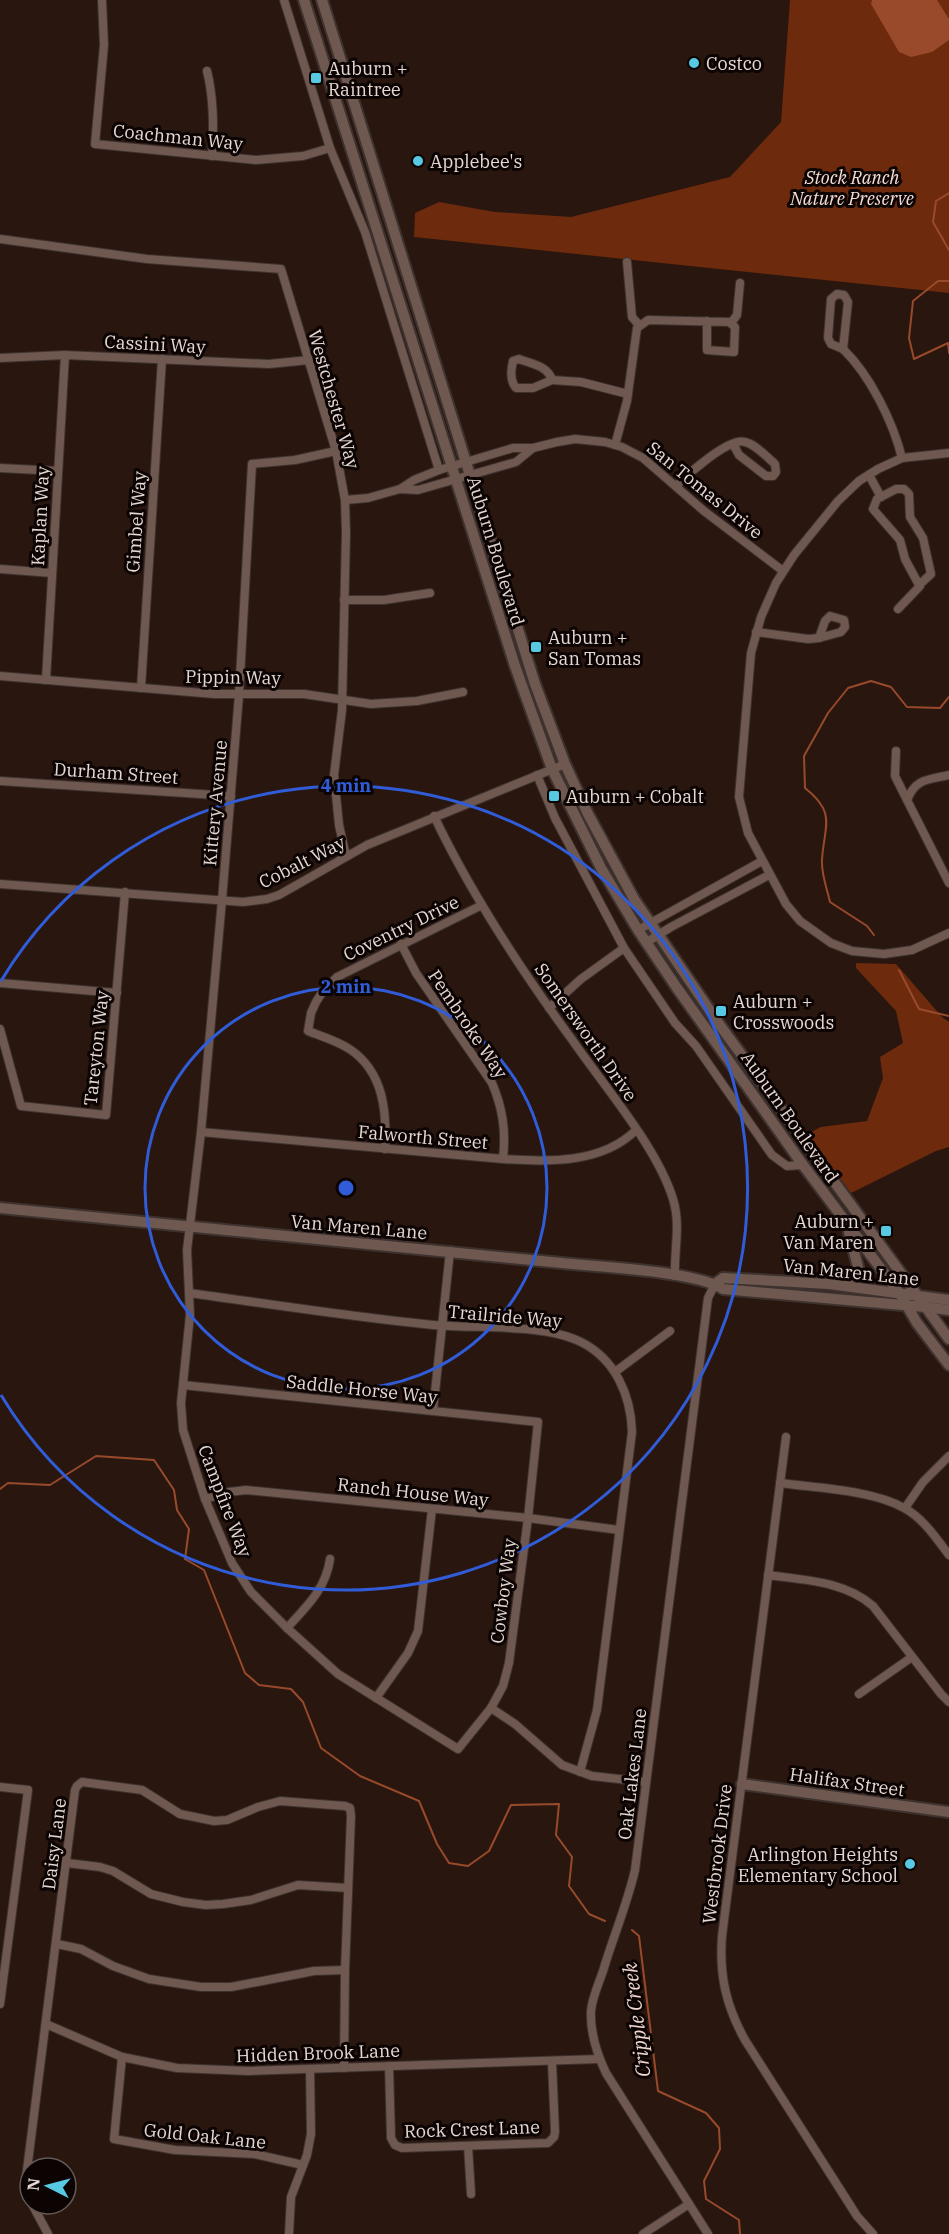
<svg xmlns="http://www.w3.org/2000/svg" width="949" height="2234" font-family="'IBM Plex Serif',serif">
	<rect width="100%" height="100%" fill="#28160f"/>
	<g fill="#6d2a0c">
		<polygon points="790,0 949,0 949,293 414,237 415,213 439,202 495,212 571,217 730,177 781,122"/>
		<polygon points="856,963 896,964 942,1017 949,1022 949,1147 936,1151 851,1193 807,1134 821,1127 867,1121 883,1078 880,1057 903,1043 896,1011 856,968"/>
	</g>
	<polygon fill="#984a2b" points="872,0 937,0 949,19 949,40 932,52 911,57 899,52 871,4"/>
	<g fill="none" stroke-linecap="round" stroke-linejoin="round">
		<g stroke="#984a2b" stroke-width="2">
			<polyline points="949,193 936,201 933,222 949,250"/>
			<polyline points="949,281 938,281 913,301 909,338 914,359 948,343 949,353"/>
			<path d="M874,935L867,926L830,902C827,889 821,873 822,860C824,826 837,813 805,788L804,756L828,713L848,688L871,681L891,687L907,707L940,708L949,697"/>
			<polyline points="899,970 919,1009 949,1016"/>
			<polyline points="0,1489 8,1483 50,1485 96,1456 154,1460 174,1490 177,1510 189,1529 185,1559 204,1570 245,1673 259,1685 291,1689 303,1702 321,1748 360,1776 419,1801 437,1844 449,1863 468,1866 489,1851 511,1805 559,1804 556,1835 572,1857 569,1886 589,1914 605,1921"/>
			<polyline points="632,1930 639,1936 658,2091 706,2113 719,2128 720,2149 704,2181 706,2199 739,2220 740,2234"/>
		</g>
		<defs>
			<g id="street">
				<polyline points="102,0 104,45 95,144 256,160 303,156 330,148"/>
				<polyline points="284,0 330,148 365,232 439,470"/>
				<path d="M207,71C214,99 214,127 212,156"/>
				<polyline points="0,239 147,259 281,269 336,451 345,500 346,533 342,710 334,775 339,825 346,856"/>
				<polyline points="627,262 632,317 639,325"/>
				<polygon points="837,294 844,295 848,302 843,349 831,344 828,338 831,299"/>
				<polyline points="731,323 737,315 740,283"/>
				<path d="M843,349C870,375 893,422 902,458"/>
				<polyline points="0,358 65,355 269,364 309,360"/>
				<path d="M519,359C532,364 548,366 552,380L533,388H516C510,381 511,369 513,361Z"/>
				<polyline points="552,380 581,382 628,394"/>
				<polyline points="615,445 627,401 637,328 648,320 729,322 735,327 734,352 707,350 707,321"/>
				<polyline points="949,453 902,458 878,469 859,481 838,501 794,555 776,583 761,617 751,653 739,797 748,833 786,904 800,921 831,943 852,951 884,954 912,950 949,933"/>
				<polyline points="0,468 58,471"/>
				<polyline points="869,475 881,497"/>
				<path d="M676,486C687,475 729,437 745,442C755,444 767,457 775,464L776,472L773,476H766L739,455L733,444"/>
				<polyline points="400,489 414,480 439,470 513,448 533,448 557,442 575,439 605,442 622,447 643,458 704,511 783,571"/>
				<polyline points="345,500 368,498 400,489 418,490 516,462 533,448"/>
				<polyline points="0,569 52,573"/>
				<polyline points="344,600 384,600 430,593"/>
				<polyline points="898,609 920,586 919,585 905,559 900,540 873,509 877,499 896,489 904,489 909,494 910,517 923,538 931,574 919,585"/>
				<polygon points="830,616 844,620 845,627 841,632 819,638 825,621"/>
				<polyline points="756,632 808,639 819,638"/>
				<polyline points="0,676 214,694 304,694 371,704 417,701 463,692"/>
				<polyline points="46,680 65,355"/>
				<polyline points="141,688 162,359"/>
				<polyline points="896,751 895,776 907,800"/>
				<polyline points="537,775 555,818 624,948 675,1023 696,1046 772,1155 787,1166 803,1165"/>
				<path d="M949,775C928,780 916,778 907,800L949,883"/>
				<polyline points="0,781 231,796"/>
				<path d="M434,816C472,896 521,970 573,1041C604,1086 657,1147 673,1199C681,1225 674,1249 675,1276"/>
				<polyline points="0,884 243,902 267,899 279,895 367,845 565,764"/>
				<polyline points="638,930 762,861"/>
				<polyline points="647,942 671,927 769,875"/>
				<path d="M401,944L416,973L492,1083C503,1109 506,1131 503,1159"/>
				<polyline points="0,983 117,993"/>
				<polyline points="549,1008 581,979 624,948"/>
				<polyline points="0,1029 21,1106 106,1115 125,892"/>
				<path d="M201,1132L503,1159C547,1162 602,1164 636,1130"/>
				<path d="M385,1149C387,1113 384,1073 351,1050C338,1041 323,1037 308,1031L311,1013L316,1002L323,991L337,977L482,905"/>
				<path d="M189,1293C270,1304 351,1317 433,1325C476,1329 544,1323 581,1342C615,1359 631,1395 632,1432L597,1710L580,1772"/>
				<polyline points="615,1372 670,1331"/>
				<polyline points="183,1385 538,1422 528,1518 509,1663 503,1686 491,1708 458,1749 338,1674 287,1628 251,1592 232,1563 205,1499 183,1430 181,1403 190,1315 187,1250 201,1132 222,900 239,695 252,464 295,460 336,451"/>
				<polyline points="433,1411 450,1251"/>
				<path d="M786,1437L722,1936C719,1975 726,2006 745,2040L857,2216L873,2234"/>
				<path d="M780,1483C816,1488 873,1490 904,1508C923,1518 936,1538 949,1555"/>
				<polyline points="205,1499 229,1492 246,1490 528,1518 619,1530"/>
				<polyline points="905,1508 923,1482 949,1456"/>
				<path d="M768,1575C804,1580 845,1581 873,1606L941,1694L949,1702"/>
				<path d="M287,1628C306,1607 326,1589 330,1559"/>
				<polyline points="859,1694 912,1657"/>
				<polyline points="376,1698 408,1653 418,1631 432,1509"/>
				<polyline points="491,1708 515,1724 562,1765 592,1776 646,1782"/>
				<polyline points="0,1787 28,1790 0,2004"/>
				<polyline points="67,1863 100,1867 113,1871 151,1894 183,1902 206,1905 223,1904 251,1900 298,1885 348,1888"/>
				<polyline points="57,1944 81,1949 113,1966 149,1979 201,1987 231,1987 314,1971 345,1970"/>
				<polyline points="46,2024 122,2057 177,2068 248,2071 599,2059"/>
				<polyline points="122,2057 114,2139 175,2150 254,2154 303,2165"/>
				<polyline points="389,2066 391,2138 395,2145 402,2148 548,2143 554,2137 555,2132 552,2062"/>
				<polyline points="468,2146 471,2194"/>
				<polyline points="30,2199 26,2178 75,1790 77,1786 82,1782 142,1790 180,1814 214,1821 227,1820 258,1807 280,1801 345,1806 350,1808 351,1816 345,1970 344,2068"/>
				<polyline points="32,2204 48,2234"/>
				<polyline points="289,2234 291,2197 307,2155 311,2134 310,2070"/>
				<polyline points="643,2234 689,2204"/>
				<path d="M708,2234L606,2073C597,2054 590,2032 591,2011C592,1998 599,1983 603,1971C613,1937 627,1905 635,1870L708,1298L715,1284"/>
			</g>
			<g id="secondary">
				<polyline points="304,0 515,666 552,769 601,868 638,930 677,988 803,1165 900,1294 917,1323 949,1365"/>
				<polyline points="322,0 535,684 565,764 588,814 634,899 719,1024 949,1339"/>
				<path d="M0,1208C187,1228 375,1243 562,1263C599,1267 696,1271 723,1289L925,1307L949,1310"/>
				<polyline points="838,1282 850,1279 858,1267 849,1232"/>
				<polyline points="715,1284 723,1278 829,1284 949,1300"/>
				<polyline points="742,1784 949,1812"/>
			</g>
		</defs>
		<use href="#street" stroke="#3e322f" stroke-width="10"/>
		<use href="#secondary" stroke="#3e322f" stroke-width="14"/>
		<use href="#street" stroke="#6e5850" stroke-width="8"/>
		<use href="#secondary" stroke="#6e5850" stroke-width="10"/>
	</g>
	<g fill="none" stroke="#315cd8" stroke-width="3">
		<circle cx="346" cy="1188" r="201"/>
		<path d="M1 981A402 402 0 1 1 1 1395"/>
	</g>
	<g fill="#57c9e2" stroke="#0b0403" stroke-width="2">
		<circle cx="694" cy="63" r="6"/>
		<rect x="310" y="72" width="12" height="12" rx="3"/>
		<circle cx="418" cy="161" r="6"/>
		<rect x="530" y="641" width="12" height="12" rx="3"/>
		<rect x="548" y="790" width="12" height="12" rx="3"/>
		<rect x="715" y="1005" width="12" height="12" rx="3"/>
		<rect x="880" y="1225" width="12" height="12" rx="3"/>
		<circle cx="910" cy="1864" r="6"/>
	</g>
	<g text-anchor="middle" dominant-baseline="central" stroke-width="6" stroke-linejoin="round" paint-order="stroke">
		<g font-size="18" fill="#e6d9d4" stroke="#0b0403" text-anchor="start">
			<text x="706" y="63">Costco</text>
			<text x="328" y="68">Auburn +<tspan x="328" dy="21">Raintree</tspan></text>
			<text x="430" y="161">Applebee's</text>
			<text x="548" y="637">Auburn +<tspan x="548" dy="21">San Tomas</tspan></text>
			<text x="566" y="796">Auburn + Cobalt</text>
			<text x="733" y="1001">Auburn +<tspan x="733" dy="21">Crosswoods</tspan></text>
			<text x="874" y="1221" text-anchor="end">Auburn +<tspan x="874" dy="21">Van Maren</tspan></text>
			<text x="898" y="1854" text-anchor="end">Arlington Heights<tspan x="898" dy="21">Elementary School</tspan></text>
		</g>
		<g font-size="18" fill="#e6d9d4" stroke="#0b0403">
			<text transform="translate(178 137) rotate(6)">Coachman Way</text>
			<text transform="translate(155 344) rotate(3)">Cassini Way</text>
			<text transform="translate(334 399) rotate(74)">Westchester Way</text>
			<text transform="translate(705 490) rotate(39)">San Tomas Drive</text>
			<text transform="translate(40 516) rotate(-87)">Kaplan Way</text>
			<text transform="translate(136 522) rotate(-86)">Gimbel Way</text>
			<text transform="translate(496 551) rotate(73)">Auburn Boulevard</text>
			<text transform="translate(233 677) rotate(1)">Pippin Way</text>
			<text transform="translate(116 773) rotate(4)">Durham Street</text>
			<text transform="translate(215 803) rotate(-85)">Kittery Avenue</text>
			<text transform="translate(302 862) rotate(-27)">Cobalt Way</text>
			<text transform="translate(401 928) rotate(-26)">Coventry Drive</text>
			<text transform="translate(468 1024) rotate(56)">Pembroke Way</text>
			<text transform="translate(586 1032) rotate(55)">Somersworth Drive</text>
			<text transform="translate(96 1048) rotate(-84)">Tareyton Way</text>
			<text transform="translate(790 1117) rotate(55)">Auburn Boulevard</text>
			<text transform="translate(423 1137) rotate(5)">Falworth Street</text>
			<text transform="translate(359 1227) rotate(5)">Van Maren Lane</text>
			<text transform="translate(851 1272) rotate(6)">Van Maren Lane</text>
			<text transform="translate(505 1316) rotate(5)">Trailride Way</text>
			<text transform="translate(362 1389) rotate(6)">Saddle Horse Way</text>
			<text transform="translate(413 1492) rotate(6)">Ranch House Way</text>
			<text transform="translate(225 1501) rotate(69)">Campfire Way</text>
			<text transform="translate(503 1591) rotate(-83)">Cowboy Way</text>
			<text transform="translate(632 1774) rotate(-83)">Oak Lakes Lane</text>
			<text transform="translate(847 1782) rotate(8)">Halifax Street</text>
			<text transform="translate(54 1844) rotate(-83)">Daisy Lane</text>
			<text transform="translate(717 1854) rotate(-83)">Westbrook Drive</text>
			<text transform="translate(318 2053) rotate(-2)">Hidden Brook Lane</text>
			<text transform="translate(472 2129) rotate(-2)">Rock Crest Lane</text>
			<text transform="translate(205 2136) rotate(6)">Gold Oak Lane</text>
		</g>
		<g font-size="18" font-style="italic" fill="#f5ded5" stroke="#0b0403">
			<text x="852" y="177">Stock Ranch<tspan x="852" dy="21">Nature Preserve</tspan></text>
		</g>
		<g font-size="20" font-style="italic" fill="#f0d8d0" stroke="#0b0403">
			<text transform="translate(636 2020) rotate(-97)">Cripple Creek</text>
		</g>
	</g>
	<circle cx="346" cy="1188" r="9" fill="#315cd8" stroke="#0b0403" stroke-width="3"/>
	<g font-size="18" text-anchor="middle" font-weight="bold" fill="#315cd8" stroke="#0b0403" stroke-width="6" stroke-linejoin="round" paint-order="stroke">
		<text x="346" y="792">4 min</text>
		<text x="346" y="993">2 min</text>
	</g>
	<g transform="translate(48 2186) rotate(276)"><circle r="28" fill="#0b0403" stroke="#635957" stroke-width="1.5"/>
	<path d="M0-4.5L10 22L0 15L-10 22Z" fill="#57c9e2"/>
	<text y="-9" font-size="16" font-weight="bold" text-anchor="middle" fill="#e6d9d4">N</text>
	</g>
</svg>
